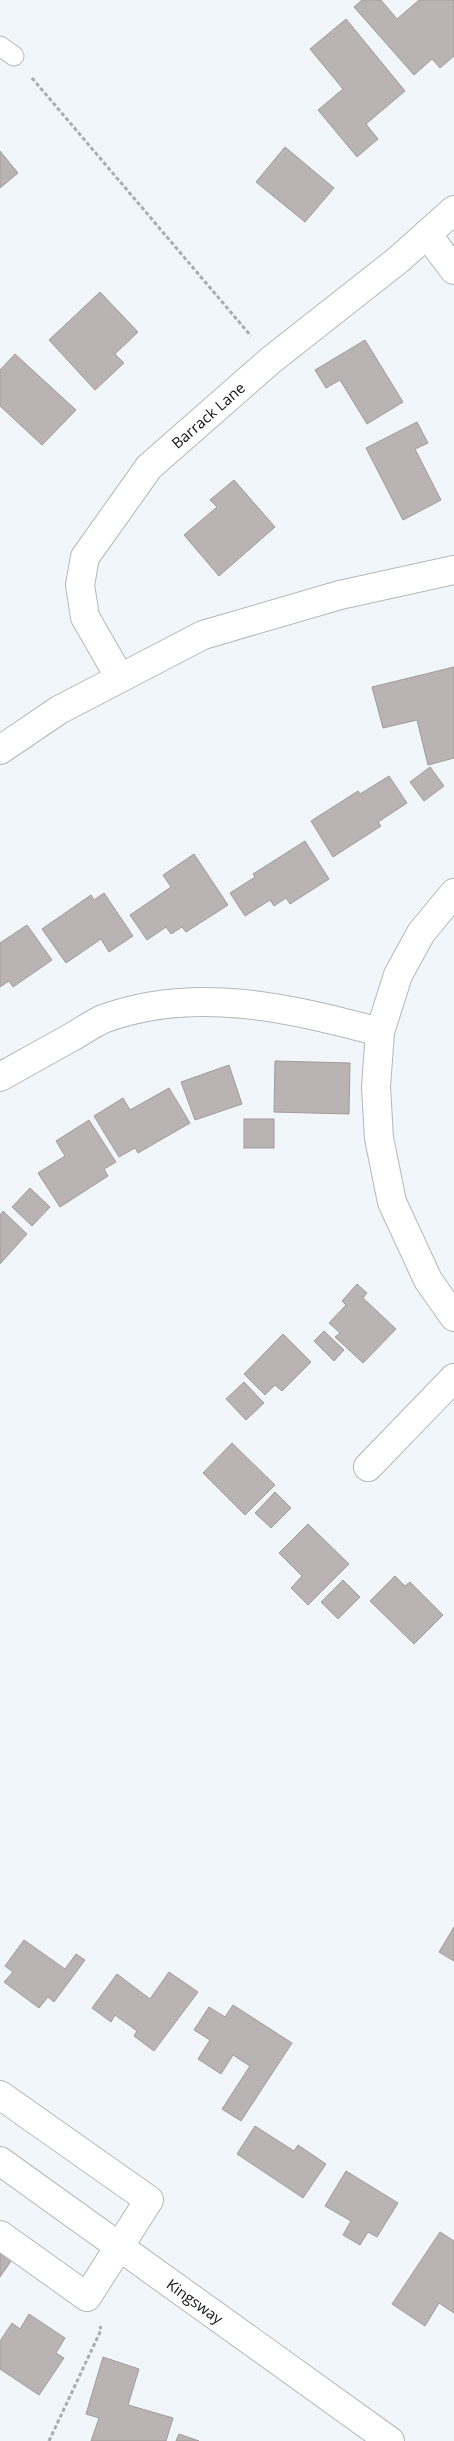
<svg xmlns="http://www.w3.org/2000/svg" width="454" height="2441" font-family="'Open Sans',sans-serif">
	<rect width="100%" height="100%" fill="#f1f6fa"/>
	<g fill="#bab3b3" stroke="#a19b9b">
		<polygon points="362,0 381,0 397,19 419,0 454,0 454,56 440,68 432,59 414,75 354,7"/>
		<polygon points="346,19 405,91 366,124 378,139 357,157 318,110 343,89 310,49"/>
		<polygon points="285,147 334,188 305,222 256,182"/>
		<polygon points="0,151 18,173 0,188"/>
		<polygon points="100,292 138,332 115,354 124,363 95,390 49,340"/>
		<polygon points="365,340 403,402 367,424 340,380 326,388 315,370"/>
		<polygon points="15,354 76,410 42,445 0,406 0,370"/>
		<polygon points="417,422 428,443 415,449 441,500 403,520 366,448"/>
		<polygon points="234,480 275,527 219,576 184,535 217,507 210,500"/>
		<polygon points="454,667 454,758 428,765 417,720 383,728 372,687"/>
		<polygon points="430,767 444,786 424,801 410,782"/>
		<polygon points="389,776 407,803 378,822 381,826 333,857 311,821 358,791 360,794"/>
		<polygon points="305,841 329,879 290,904 286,898 274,906 270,900 245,916 230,893 255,877 253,874"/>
		<polygon points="194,854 228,905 186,932 182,927 171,934 166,927 147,940 130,915 171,887 163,875"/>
		<polygon points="104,893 133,936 109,952 101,939 66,963 42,929 91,895 94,900"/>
		<polygon points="27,925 52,960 13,987 9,981 0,987 0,943"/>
		<polygon points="275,1061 350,1063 349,1114 274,1112"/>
		<polygon points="229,1065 242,1104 195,1120 181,1082"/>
		<polygon points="169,1088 190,1123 138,1153 135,1148 119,1157 94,1116 123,1098 130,1110"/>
		<rect x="244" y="1119" width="30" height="29"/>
		<polygon points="89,1120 116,1162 104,1169 108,1176 60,1207 38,1173 65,1156 56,1141"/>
		<polygon points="30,1188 50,1207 32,1226 12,1207"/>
		<polygon points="3,1211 27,1234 0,1264 0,1215"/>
		<polygon points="357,1284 367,1293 363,1298 396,1329 363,1363 335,1337 340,1333 329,1323 346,1305 342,1301"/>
		<polygon points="324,1331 344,1350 334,1361 314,1341"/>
		<polygon points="283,1334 311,1362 282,1391 275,1385 265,1395 244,1374"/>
		<polygon points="244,1382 264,1403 246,1420 226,1399"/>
		<polygon points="232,1443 275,1485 245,1515 203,1473"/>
		<polygon points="275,1492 291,1508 271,1528 255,1513"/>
		<polygon points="308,1524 349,1564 308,1605 291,1588 302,1576 279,1553"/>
		<polygon points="395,1576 405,1586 410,1582 443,1615 414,1644 370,1601"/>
		<polygon points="343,1580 360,1597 338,1619 321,1602"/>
		<polygon points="454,1927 454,1961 439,1952"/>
		<polygon points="24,1940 65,1969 76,1954 85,1960 54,2002 48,1997 39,2008 4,1982 13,1972 5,1966"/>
		<polygon points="169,1972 198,1992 154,2051 134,2036 137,2031 115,2015 111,2022 92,2008 117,1974 150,1999"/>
		<polygon points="233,2005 292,2043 241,2121 222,2109 250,2066 233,2055 221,2074 198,2059 210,2040 194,2030 209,2007 225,2017"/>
		<polygon points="255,2126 294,2151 298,2145 326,2164 303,2198 237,2154"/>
		<polygon points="346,2171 398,2203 377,2237 368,2232 360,2245 343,2235 351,2221 325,2206"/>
		<polygon points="440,2232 454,2241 454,2313 439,2303 425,2326 392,2304"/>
		<polygon points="0,2239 18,2251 0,2277"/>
		<polygon points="29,2314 65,2338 56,2353 64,2358 39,2395 0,2369 0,2341 12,2323 20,2329"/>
		<polygon points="103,2357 139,2369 128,2405 173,2418 166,2441 91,2441 99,2418 86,2414"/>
		<polygon points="179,2434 199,2441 176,2441"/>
	</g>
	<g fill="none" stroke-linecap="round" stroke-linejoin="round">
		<defs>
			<polyline id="service" points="0,46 14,56"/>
			<g id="minor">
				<polyline points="427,234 454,270"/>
				<polyline points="120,678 85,617 80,585 85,557 149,467 271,360 398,260 454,210"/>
				<polyline points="454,893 421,933 398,975 380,1032 376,1087 379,1138 392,1202 428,1280 454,1317"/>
				<path d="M0,1077C23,1064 47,1051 70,1038C81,1032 92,1024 103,1019C194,985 290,1008 380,1032"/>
				<polyline points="368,1467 454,1378"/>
				<polyline points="0,2095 149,2200 87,2297 0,2235"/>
				<polyline points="0,2161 390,2441"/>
			</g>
			<polyline id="tertiary" points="0,750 59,710 203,635 340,595 454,570"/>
		</defs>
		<use href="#service" stroke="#b3b7bb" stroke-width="21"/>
		<use href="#minor" stroke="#b3b7bb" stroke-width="30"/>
		<use href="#tertiary" stroke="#b3b7bb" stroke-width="30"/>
		<g stroke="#a9adb0" stroke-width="3" stroke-dasharray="4 2.5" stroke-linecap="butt">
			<polyline points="32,78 251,336"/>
			<polyline points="49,2441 101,2330 100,2326"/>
		</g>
		<use href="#service" stroke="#fff" stroke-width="19"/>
		<use href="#minor" stroke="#fff" stroke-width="28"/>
		<use href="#tertiary" stroke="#fff" stroke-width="28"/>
	</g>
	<g text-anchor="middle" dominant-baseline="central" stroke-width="4" stroke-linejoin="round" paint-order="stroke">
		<g font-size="15" fill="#101213" stroke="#fff">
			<text transform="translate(208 415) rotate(-41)">Barrack Lane</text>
			<text transform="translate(195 2301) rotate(36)">Kingsway</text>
		</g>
	</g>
</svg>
